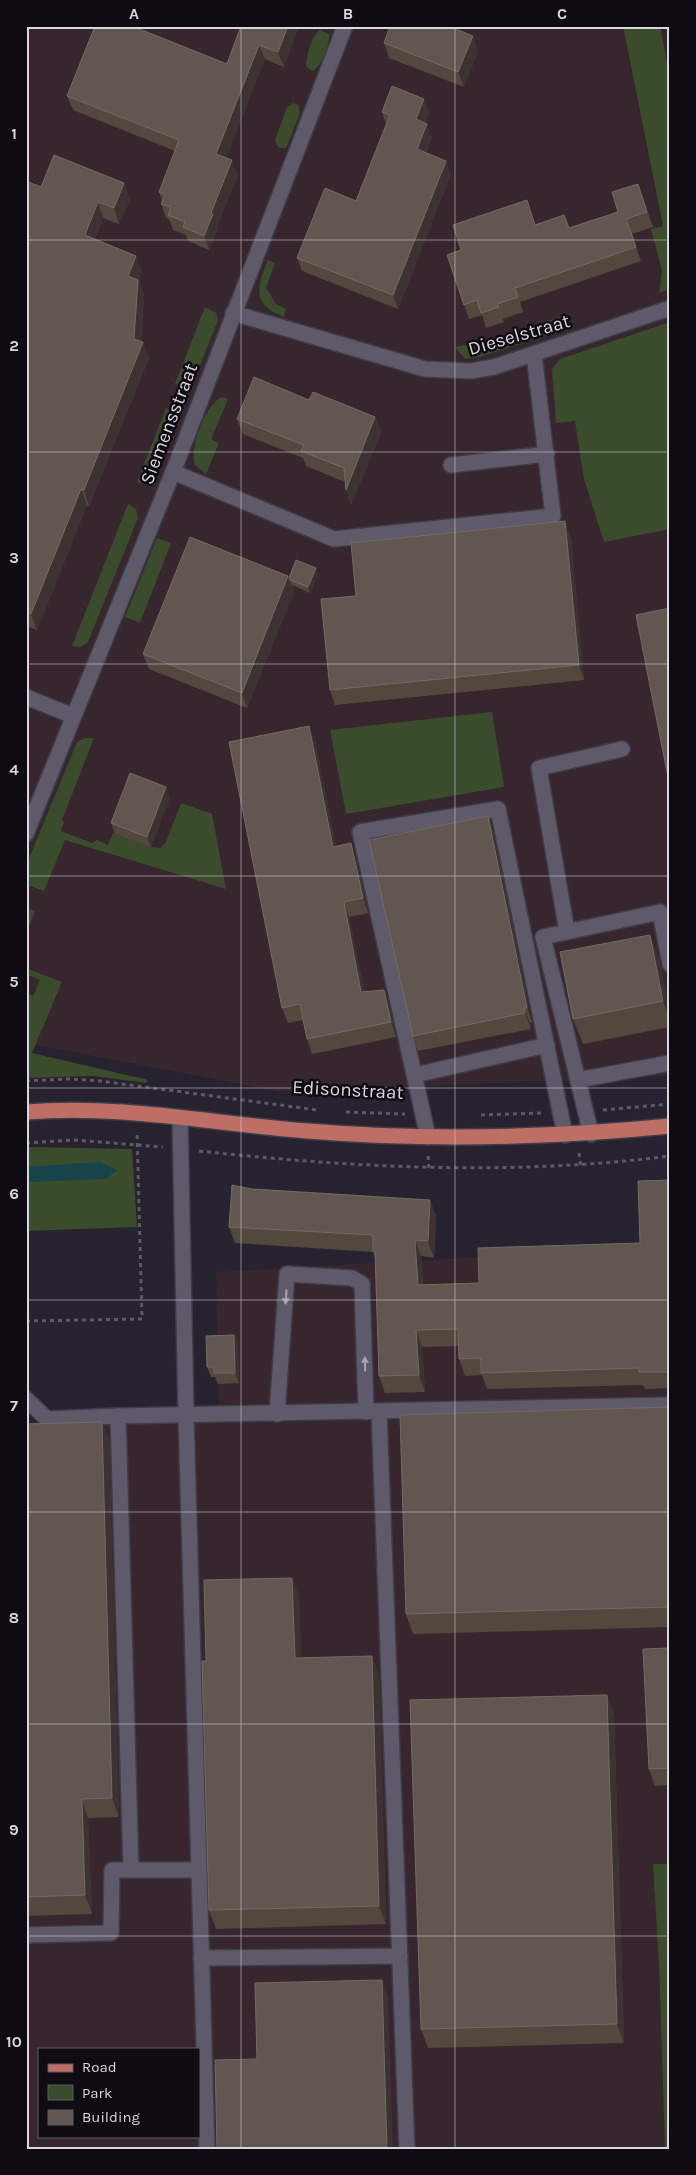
<svg xmlns="http://www.w3.org/2000/svg" width="696" height="2175" font-family="Karla,sans-serif">
	<rect width="100%" height="100%" fill="#26222f"/>
	<g fill="#37262e" fill-rule="evenodd">
		<polygon points="26,26 670,26 670,1076 282,1092 26,1043"/>
		<path d="M670,1246V1968L659,1966L665,2149H26V1423L219,1412L216,1272ZM39,2049H199V2136H39Z"/>
	</g>
	<g fill="#3a4c2c">
		<polygon points="623,26 660,26 670,79 670,289 659,293 662,270 651,229 663,226"/>
		<path d="M320,30L329,34C330,44 322,67 312,71L306,66C306,56 312,36 320,30Z"/>
		<polygon points="293,103 298,105 300,113 286,148 279,148 275,140 287,107"/>
		<path d="M268,260L275,263L266,288L276,304L286,309L284,317C251,304 257,287 268,260Z"/>
		<polygon points="205,307 216,313 218,320 195,378 188,385 175,384"/>
		<polygon points="562,316 565,327 562,330 480,357 465,359 455,347 474,344"/>
		<polygon points="670,322 670,529 604,542 584,479 575,421 556,423 552,369 560,359"/>
		<path d="M223,397L228,399L211,439L219,443L206,474L195,465C189,449 206,401 223,397Z"/>
		<path d="M166,408L175,416L176,424C171,437 161,472 152,480C147,484 142,484 137,482Z"/>
		<polygon points="128,504 136,509 138,518 88,642 80,647 72,646"/>
		<polygon points="157,538 171,543 140,623 125,617"/>
		<polygon points="492,712 504,787 346,814 330,730"/>
		<polygon points="85,738 94,738 62,820 64,822 61,831 92,843 97,840 108,845 113,833 151,847 160,848 166,842 181,803 212,814 226,889 65,840 44,891 30,886 26,882 26,866 77,742"/>
		<polygon points="26,908 35,911 26,933"/>
		<polygon points="26,968 62,982 32,1053 148,1080 146,1083 93,1076 26,1078 26,993 33,996 40,980 26,974"/>
		<polygon points="31,1147 132,1149 137,1227 26,1231 26,1148"/>
		<polygon points="653,1864 670,1864 670,2149 665,2149 659,1965"/>
	</g>
	<polygon fill="#17434b" points="100,1162 117,1170 106,1179 26,1182 26,1167"/>
	<g fill="none" stroke-linecap="round" stroke-linejoin="round">
		<defs>
			<g id="minor">
				<polyline points="233,313 425,369 471,371 494,367 670,308"/>
				<polyline points="451,465 547,454"/>
				<polyline points="173,472 334,539 553,516 534,354"/>
				<polyline points="26,697 73,716"/>
				<polyline points="26,834 173,472 345,26"/>
				<polyline points="567,932 539,768 622,749"/>
				<polyline points="415,1075 547,1045"/>
				<polyline points="578,1080 670,1063"/>
				<polyline points="180,1118 186,1416 207,2149"/>
				<polyline points="591,1134 543,937 660,912 670,964"/>
				<polyline points="428,1137 360,832 498,809 565,1135"/>
				<polyline points="26,1399 47,1419 118,1416 670,1405"/>
				<polyline points="379,1412 407,2149"/>
				<polyline points="277,1414 287,1274 352,1278 362,1284 366,1412"/>
				<polyline points="118,1416 131,1870"/>
				<polyline points="26,1935 111,1933 112,1870 199,1870"/>
				<polyline points="201,1958 400,1956"/>
			</g>
			<path id="major" d="M26,1112C120,1104 215,1124 308,1131C429,1141 549,1138 670,1126"/>
		</defs>
		<use href="#minor" stroke="#3f3c47" stroke-width="18"/>
		<use href="#major" stroke="#3f3c47" stroke-width="18"/>
		<g stroke="#5d5966" stroke-width="3" stroke-dasharray="4 4" stroke-linecap="butt">
			<polyline points="26,1081 68,1079 100,1081 317,1110"/>
			<polyline points="603,1110 670,1104"/>
			<polyline points="346,1112 405,1114"/>
			<polyline points="481,1115 542,1113"/>
			<polyline points="26,1143 74,1140 163,1147"/>
			<path d="M199,1151C356,1168 513,1176 670,1156"/>
			<polyline points="579,1153 581,1167"/>
			<polyline points="428,1156 429,1168"/>
			<polyline points="26,1321 142,1319 137,1131"/>
		</g>
		<use href="#minor" stroke="#5f5a6a" stroke-width="15"/>
		<use href="#major" stroke="#bd6f66" stroke-width="15"/>
	</g>
	<g fill="#53483e">
		<polygon points="241,26 299,26 284,67 265,59 226,158 238,175 217,226 218,229 209,250 188,241 186,235 173,230 169,219 166,218 161,204 162,201 159,192 175,151 73,110 67,96 227,64"/>
		<polygon points="384,43 478,51 464,87 389,58"/>
		<polygon points="382,112 429,112 425,123 432,137 426,153 451,174 398,309 302,271 297,258 356,201 386,124"/>
		<polygon points="26,181 41,187 124,183 130,199 119,224 103,218 95,239 142,272 139,280 144,296 141,341 143,342 149,358 89,506 87,505 37,630 26,626"/>
		<polygon points="643,198 653,227 632,234 641,261 520,302 523,312 503,319 504,322 486,328 482,315 469,319 447,255 536,225 569,228 618,212"/>
		<polygon points="309,400 375,417 381,432 351,505 346,490 345,482 306,466 303,458 243,434 237,419"/>
		<polygon points="571,537 584,680 335,705 330,690 356,596"/>
		<polygon points="318,573 310,593 292,585 294,592 247,708 149,669 143,654 289,578"/>
		<polygon points="315,741 336,846 356,859 368,913 349,917 364,992 384,990 389,1006 396,1037 312,1054 307,1039 303,1020 288,1023 282,1008"/>
		<polygon points="170,797 151,847 115,834 111,823"/>
		<polygon points="488,816 493,831 532,1023 530,1023 531,1029 418,1051 413,1036"/>
		<polygon points="650,935 659,960 670,1014 670,1027 583,1044 573,1019"/>
		<polygon points="670,1180 670,1388 645,1389 643,1385 487,1389 482,1375 465,1376 459,1359 459,1346 422,1347 425,1392 385,1393 379,1376 375,1258 373,1252 235,1243 229,1227 252,1189 430,1200 436,1217 434,1258 421,1256 423,1285 479,1283 640,1243"/>
		<polygon points="234,1335 238,1346 239,1383 218,1384 215,1377 211,1377 207,1367"/>
		<polygon points="670,1407 670,1627 413,1634 406,1614"/>
		<polygon points="102,1422 109,1441 119,1817 88,1818 92,1914 26,1916 26,1424"/>
		<polygon points="292,1578 299,1597 301,1658 379,1674 386,1924 216,1929 209,1910 206,1661"/>
		<polygon points="670,1648 670,1785 655,1786 649,1769"/>
		<polygon points="607,1695 614,1714 624,2043 428,2048 421,2029"/>
	</g>
	<g fill="#3b3231">
		<polygon points="288,26 299,26 284,67 278,52"/>
		<polygon points="473,36 478,51 464,87 458,72"/>
		<polygon points="259,45 265,59 222,169 216,154"/>
		<polygon points="424,99 429,112 421,133 416,119"/>
		<polygon points="427,124 432,137 422,162 417,149"/>
		<polygon points="232,160 238,175 217,226 218,229 209,250 204,236 211,213"/>
		<polygon points="446,161 451,174 398,309 393,295"/>
		<polygon points="124,183 130,199 119,224 114,208"/>
		<polygon points="98,202 103,218 90,251 85,235"/>
		<polygon points="136,256 142,272 139,280 144,296 140,349 143,342 149,358 89,506 84,490 134,339 128,276"/>
		<polygon points="375,417 381,432 351,505 346,490"/>
		<polygon points="81,489 87,505 37,630 31,614"/>
		<polygon points="565,521 571,537 584,680 579,665"/>
		<polygon points="316,568 318,573 310,593 308,587"/>
		<polygon points="288,576 294,592 247,708 242,693"/>
		<polygon points="309,726 315,741 339,862 333,847"/>
		<polygon points="166,787 170,797 151,847 147,837"/>
		<polygon points="488,816 493,831 532,1023 527,1008"/>
		<polygon points="351,843 356,859 368,913 363,898"/>
		<polygon points="344,902 349,917 367,1007 361,992"/>
		<polygon points="650,935 659,960 670,1014 670,1020 663,1001"/>
		<polygon points="384,990 389,1006 396,1037 391,1022"/>
		<polygon points="524,1008 530,1023 531,1029 525,1013"/>
		<polygon points="430,1200 436,1217 434,1258 428,1241"/>
		<polygon points="415,1240 421,1256 424,1302 418,1285"/>
		<polygon points="416,1330 422,1347 425,1392 419,1375"/>
		<polygon points="234,1335 238,1346 239,1383 235,1373"/>
		<polygon points="102,1422 109,1441 119,1817 112,1798"/>
		<polygon points="292,1578 299,1597 302,1677 295,1658"/>
		<polygon points="372,1656 379,1674 386,1924 379,1906"/>
		<polygon points="607,1695 614,1714 624,2043 617,2024"/>
		<polygon points="82,1799 88,1818 92,1914 85,1895"/>
		<polygon points="382,1980 388,1998 393,2149 387,2149"/>
	</g>
	<g fill="#615750" stroke="#746b66">
		<polygon points="95,26 132,26 227,64 241,26 288,26 278,52 259,45 216,154 232,160 211,213 213,214 204,236 183,227 185,222 168,215 171,207 161,204 165,195 159,192 179,140 67,96"/>
		<polygon points="390,26 448,26 473,36 458,72 384,43"/>
		<polygon points="392,86 424,99 416,119 427,124 417,149 446,161 393,295 297,258 325,188 356,201 390,115 382,112"/>
		<polygon points="54,155 124,183 114,208 98,202 85,235 136,256 128,276 138,280 134,339 143,342 84,490 81,489 31,614 26,612 26,181 41,187"/>
		<polygon points="638,184 647,212 626,219 636,247 515,288 518,297 497,304 499,307 481,313 477,300 464,305 447,255 461,250 453,225 527,200 535,225 564,215 569,228 618,212 612,192"/>
		<polygon points="254,377 309,400 313,392 375,417 346,490 344,468 301,451 304,445 237,419"/>
		<polygon points="565,521 579,665 330,690 321,599 356,596 351,543"/>
		<polygon points="190,537 288,576 242,693 143,654"/>
		<polygon points="296,560 316,568 308,587 290,580 289,578"/>
		<polygon points="670,608 670,787 636,615"/>
		<polygon points="309,726 333,847 351,843 363,898 344,902 361,992 384,990 391,1022 307,1039 300,1004 282,1008 229,742"/>
		<polygon points="130,773 166,787 147,837 111,823"/>
		<polygon points="488,816 527,1008 524,1008 525,1013 413,1036 369,840"/>
		<polygon points="650,935 663,1001 573,1019 560,952"/>
		<polygon points="670,1180 670,1372 639,1372 638,1368 481,1373 481,1358 459,1359 458,1329 416,1330 419,1375 379,1376 375,1251 373,1251 373,1235 229,1227 232,1185 252,1189 430,1200 428,1241 415,1240 418,1285 479,1283 478,1248 640,1243 638,1181"/>
		<polygon points="234,1335 235,1373 214,1373 214,1367 207,1367 206,1336"/>
		<polygon points="670,1407 670,1607 406,1614 400,1415"/>
		<polygon points="102,1422 112,1798 82,1799 85,1895 26,1897 26,1424"/>
		<polygon points="292,1578 295,1658 372,1656 379,1906 209,1910 202,1661 206,1661 204,1580"/>
		<polygon points="670,1648 670,1768 649,1769 643,1649"/>
		<polygon points="607,1695 617,2024 421,2029 410,1700"/>
		<polygon points="382,1980 387,2149 217,2149 215,2060 257,2059 255,1983"/>
	</g>
	<defs><path id="oneway-solid" d="M-6-.8H1V-3.2L6.5 0L1 3.2V.8H-6Z" transform="scale(1.25)"/></defs>
	<g fill="#a8a4b1">
		<use href="#oneway-solid" transform="translate(286 1297) rotate(94)"/>
		<use href="#oneway-solid" transform="translate(365 1364) rotate(-91)"/>
	</g>
	<path fill="none" stroke="#d9d6e0" stroke-width="1" stroke-opacity="0.55" d="M241,26V2149M455,26V2149M26,240H670M26,452H670M26,664H670M26,876H670M26,1088H670M26,1300H670M26,1512H670M26,1724H670M26,1936H670"/>
	<g text-anchor="middle" dominant-baseline="central" stroke-width="5" stroke-linejoin="round" paint-order="stroke">
		<g font-size="19" fill="#d9d6e0" stroke="#0e0c12">
			<text transform="translate(519 335) rotate(-16)">Dieselstraat</text>
			<text transform="translate(169 424) rotate(-69)">Siemensstraat</text>
			<text transform="translate(348 1090) rotate(3)">Edisonstraat</text>
		</g>
	</g>
	<rect width="696" height="2175" fill="none" stroke="#0e0c12" stroke-width="55"/>
	<rect x="38" y="2048" width="162" height="90" fill="#0e0c12" stroke="#5f5d64"/>
	<rect x="48" y="2064" width="25" height="8" fill="#bd6f66" stroke="#5f5d64"/>
	<text x="82" y="2072" font-size="15" fill="#d9d6e0">Road</text>
	<rect x="48" y="2085" width="25" height="15" fill="#3a4c2c" stroke="#5f5d64"/>
	<text x="82" y="2098" font-size="15" fill="#d9d6e0">Park</text>
	<rect x="48" y="2110" width="25" height="15" fill="#615750" stroke="#5f5d64"/>
	<text x="82" y="2122" font-size="15" fill="#d9d6e0">Building</text>
	<rect x="28" y="28" width="640" height="2120" fill="none" stroke="#d9d6e0" stroke-width="2"/>
	<g font-size="16" text-anchor="middle" font-weight="bold" fill="#d9d6e0">
		<text x="134" y="19">A</text>
		<text x="348" y="19">B</text>
		<text x="562" y="19">C</text>
		<text x="14" y="139">1</text>
		<text x="14" y="351">2</text>
		<text x="14" y="563">3</text>
		<text x="14" y="775">4</text>
		<text x="14" y="987">5</text>
		<text x="14" y="1199">6</text>
		<text x="14" y="1411">7</text>
		<text x="14" y="1623">8</text>
		<text x="14" y="1835">9</text>
		<text x="14" y="2047">10</text>
	</g>
</svg>
